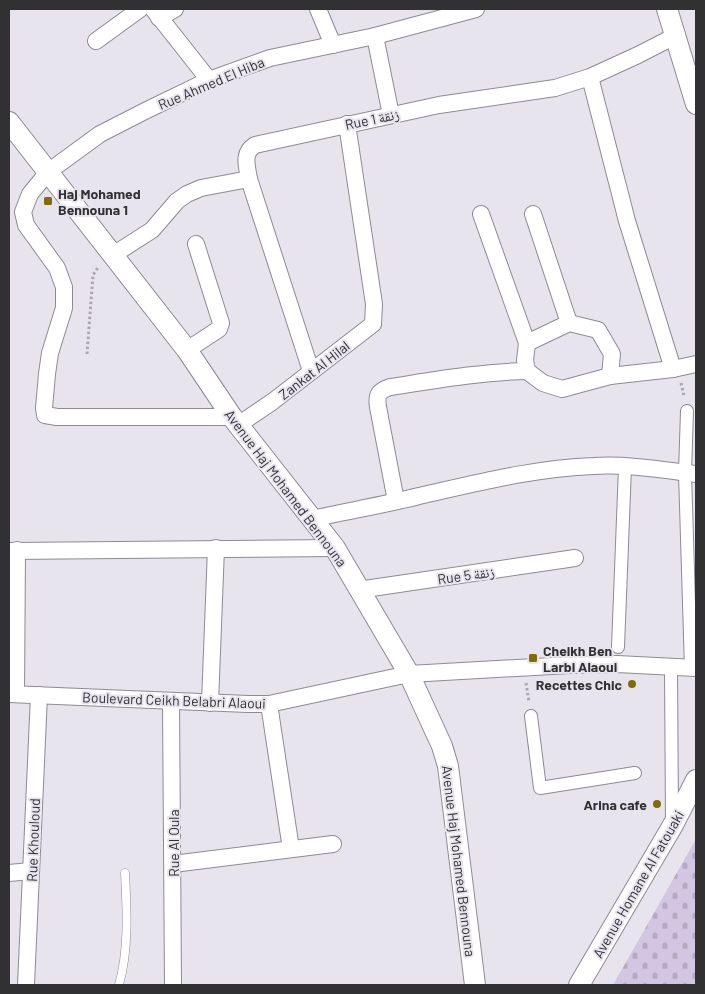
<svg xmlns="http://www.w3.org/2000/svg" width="705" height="994" font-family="Barlow,'Noto Naskh Arabic',sans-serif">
	<defs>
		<pattern id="cemetery-stones" width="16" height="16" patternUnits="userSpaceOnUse" patternTransform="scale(1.25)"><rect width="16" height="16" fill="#d2c6e2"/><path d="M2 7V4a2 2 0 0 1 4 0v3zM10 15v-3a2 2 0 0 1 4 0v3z" fill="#b5aac2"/></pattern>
	</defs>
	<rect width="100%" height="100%" fill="#e8e4ee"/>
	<polygon fill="url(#cemetery-stones)" points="696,839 696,985 613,985"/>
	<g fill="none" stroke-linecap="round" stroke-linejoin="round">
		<defs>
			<path id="service" d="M119,985C129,949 127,911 125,873"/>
			<g id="pedestrian">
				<polyline points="687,411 685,473 691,668"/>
				<polyline points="618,647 625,467"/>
				<polyline points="671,668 672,821"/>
				<polyline points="531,716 540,788 635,773"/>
			</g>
			<g id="minor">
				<polyline points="153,9 209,80"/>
				<polyline points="318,9 333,45"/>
				<polyline points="159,18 175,9"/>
				<polyline points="375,36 391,115"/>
				<polyline points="96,41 140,9"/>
				<polyline points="590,77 627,221 673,369"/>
				<polyline points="249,179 311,371"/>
				<polyline points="481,214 527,343 525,360 527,371"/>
				<polyline points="533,214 569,323"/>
				<path d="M113,255L152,230L177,201L187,194L201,188L249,179C247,166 242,153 255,145L439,105L555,88L590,77L638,55L677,35"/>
				<polyline points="527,343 569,323 598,330 612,354 610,376"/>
				<polyline points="187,350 219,329 221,323 196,244"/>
				<polyline points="527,371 543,383 562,389 610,376 673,369 696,364"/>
				<polyline points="232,417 57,417 45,415 44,408 47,374 50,353 64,308 64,287 57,268 26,225 23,212 30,194 48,172 100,134 147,110 209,80 270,58 375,36 476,9"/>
				<polyline points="238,425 272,402 373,324 374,304 347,124"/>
				<path d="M396,501L378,407C376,394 379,391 390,387C436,380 481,372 527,371"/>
				<path d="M312,519C347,511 384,505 419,496C477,483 535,468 594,466C628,464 663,470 696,474"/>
				<polyline points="9,551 335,548"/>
				<polyline points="358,590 575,558"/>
				<polyline points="9,694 248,704 269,704 409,674 570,665 617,664 696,668"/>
				<polyline points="16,694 17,550"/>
				<polyline points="171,701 173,985"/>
				<polyline points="210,703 216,548"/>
				<polyline points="269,704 291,849"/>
				<polyline points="173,864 333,844"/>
				<polyline points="9,873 31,871"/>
				<polyline points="26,985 39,695"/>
			</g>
			<g id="tertiary">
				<polyline points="667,9 696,104"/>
				<polyline points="9,122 187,350 232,417 335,548 409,674 442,746 448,766 475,985"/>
				<polyline points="579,985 673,825 696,780"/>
			</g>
		</defs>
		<use href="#service" stroke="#8e8a93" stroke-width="9"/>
		<use href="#pedestrian" stroke="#8e8a93" stroke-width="14"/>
		<use href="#minor" stroke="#8e8a93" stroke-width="18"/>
		<use href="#tertiary" stroke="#8e8a93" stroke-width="22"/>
		<g stroke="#aaa7af" stroke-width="3" stroke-dasharray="2.5 2.5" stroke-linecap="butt">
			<polyline points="87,354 93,275 99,266"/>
			<polyline points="681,383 684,396"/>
			<polyline points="526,683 529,702"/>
		</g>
		<use href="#service" stroke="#fff" stroke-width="8"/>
		<use href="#pedestrian" stroke="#fff" stroke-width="12"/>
		<use href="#minor" stroke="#fff" stroke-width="16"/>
		<use href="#tertiary" stroke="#fff" stroke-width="20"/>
	</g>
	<g fill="#826c08" stroke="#e8e4ee" stroke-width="2">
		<rect x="43" y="196" width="10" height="10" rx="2.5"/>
		<rect x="528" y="653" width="10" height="10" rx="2.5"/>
		<circle cx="632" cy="684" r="5"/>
		<circle cx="657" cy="804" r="5"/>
	</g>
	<g text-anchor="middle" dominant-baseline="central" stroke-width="4" stroke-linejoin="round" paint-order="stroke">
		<g font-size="14" fill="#313033" stroke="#e8e4ee">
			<text transform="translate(211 83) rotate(-23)">Rue Ahmed El Hiba</text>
			<text transform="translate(372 119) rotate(-12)">Rue 1 زنقة</text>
			<text transform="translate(314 370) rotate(-38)">Zankat Al Hilal</text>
			<text transform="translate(286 488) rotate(53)">Avenue Haj Mohamed Bennouna</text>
			<text transform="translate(466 575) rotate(-8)">Rue 5 زنقة</text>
			<text transform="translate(174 700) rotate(2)">Boulevard Ceikh Belabri Alaoui</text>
			<text transform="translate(33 840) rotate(-88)">Rue Khouloud</text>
			<text transform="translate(173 843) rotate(-90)">Rue Al Oula</text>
			<text transform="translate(459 861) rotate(83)">Avenue Haj Mohamed Bennouna</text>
			<text transform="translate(638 884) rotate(-60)">Avenue Homane Al Fatouaki</text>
		</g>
		<g font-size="14" font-weight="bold" fill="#313033" stroke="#e8e4ee" text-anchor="start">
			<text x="58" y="193">Haj Mohamed<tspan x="58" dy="16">Bennouna 1</tspan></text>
			<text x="543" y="650">Cheikh Ben<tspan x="543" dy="16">Larbi Alaoui</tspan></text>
			<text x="622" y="684" text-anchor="end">Recettes Chic</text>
			<text x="647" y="804" text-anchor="end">Arina cafe</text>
		</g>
	</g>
	<rect width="705" height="994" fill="none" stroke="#313033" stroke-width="20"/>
</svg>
